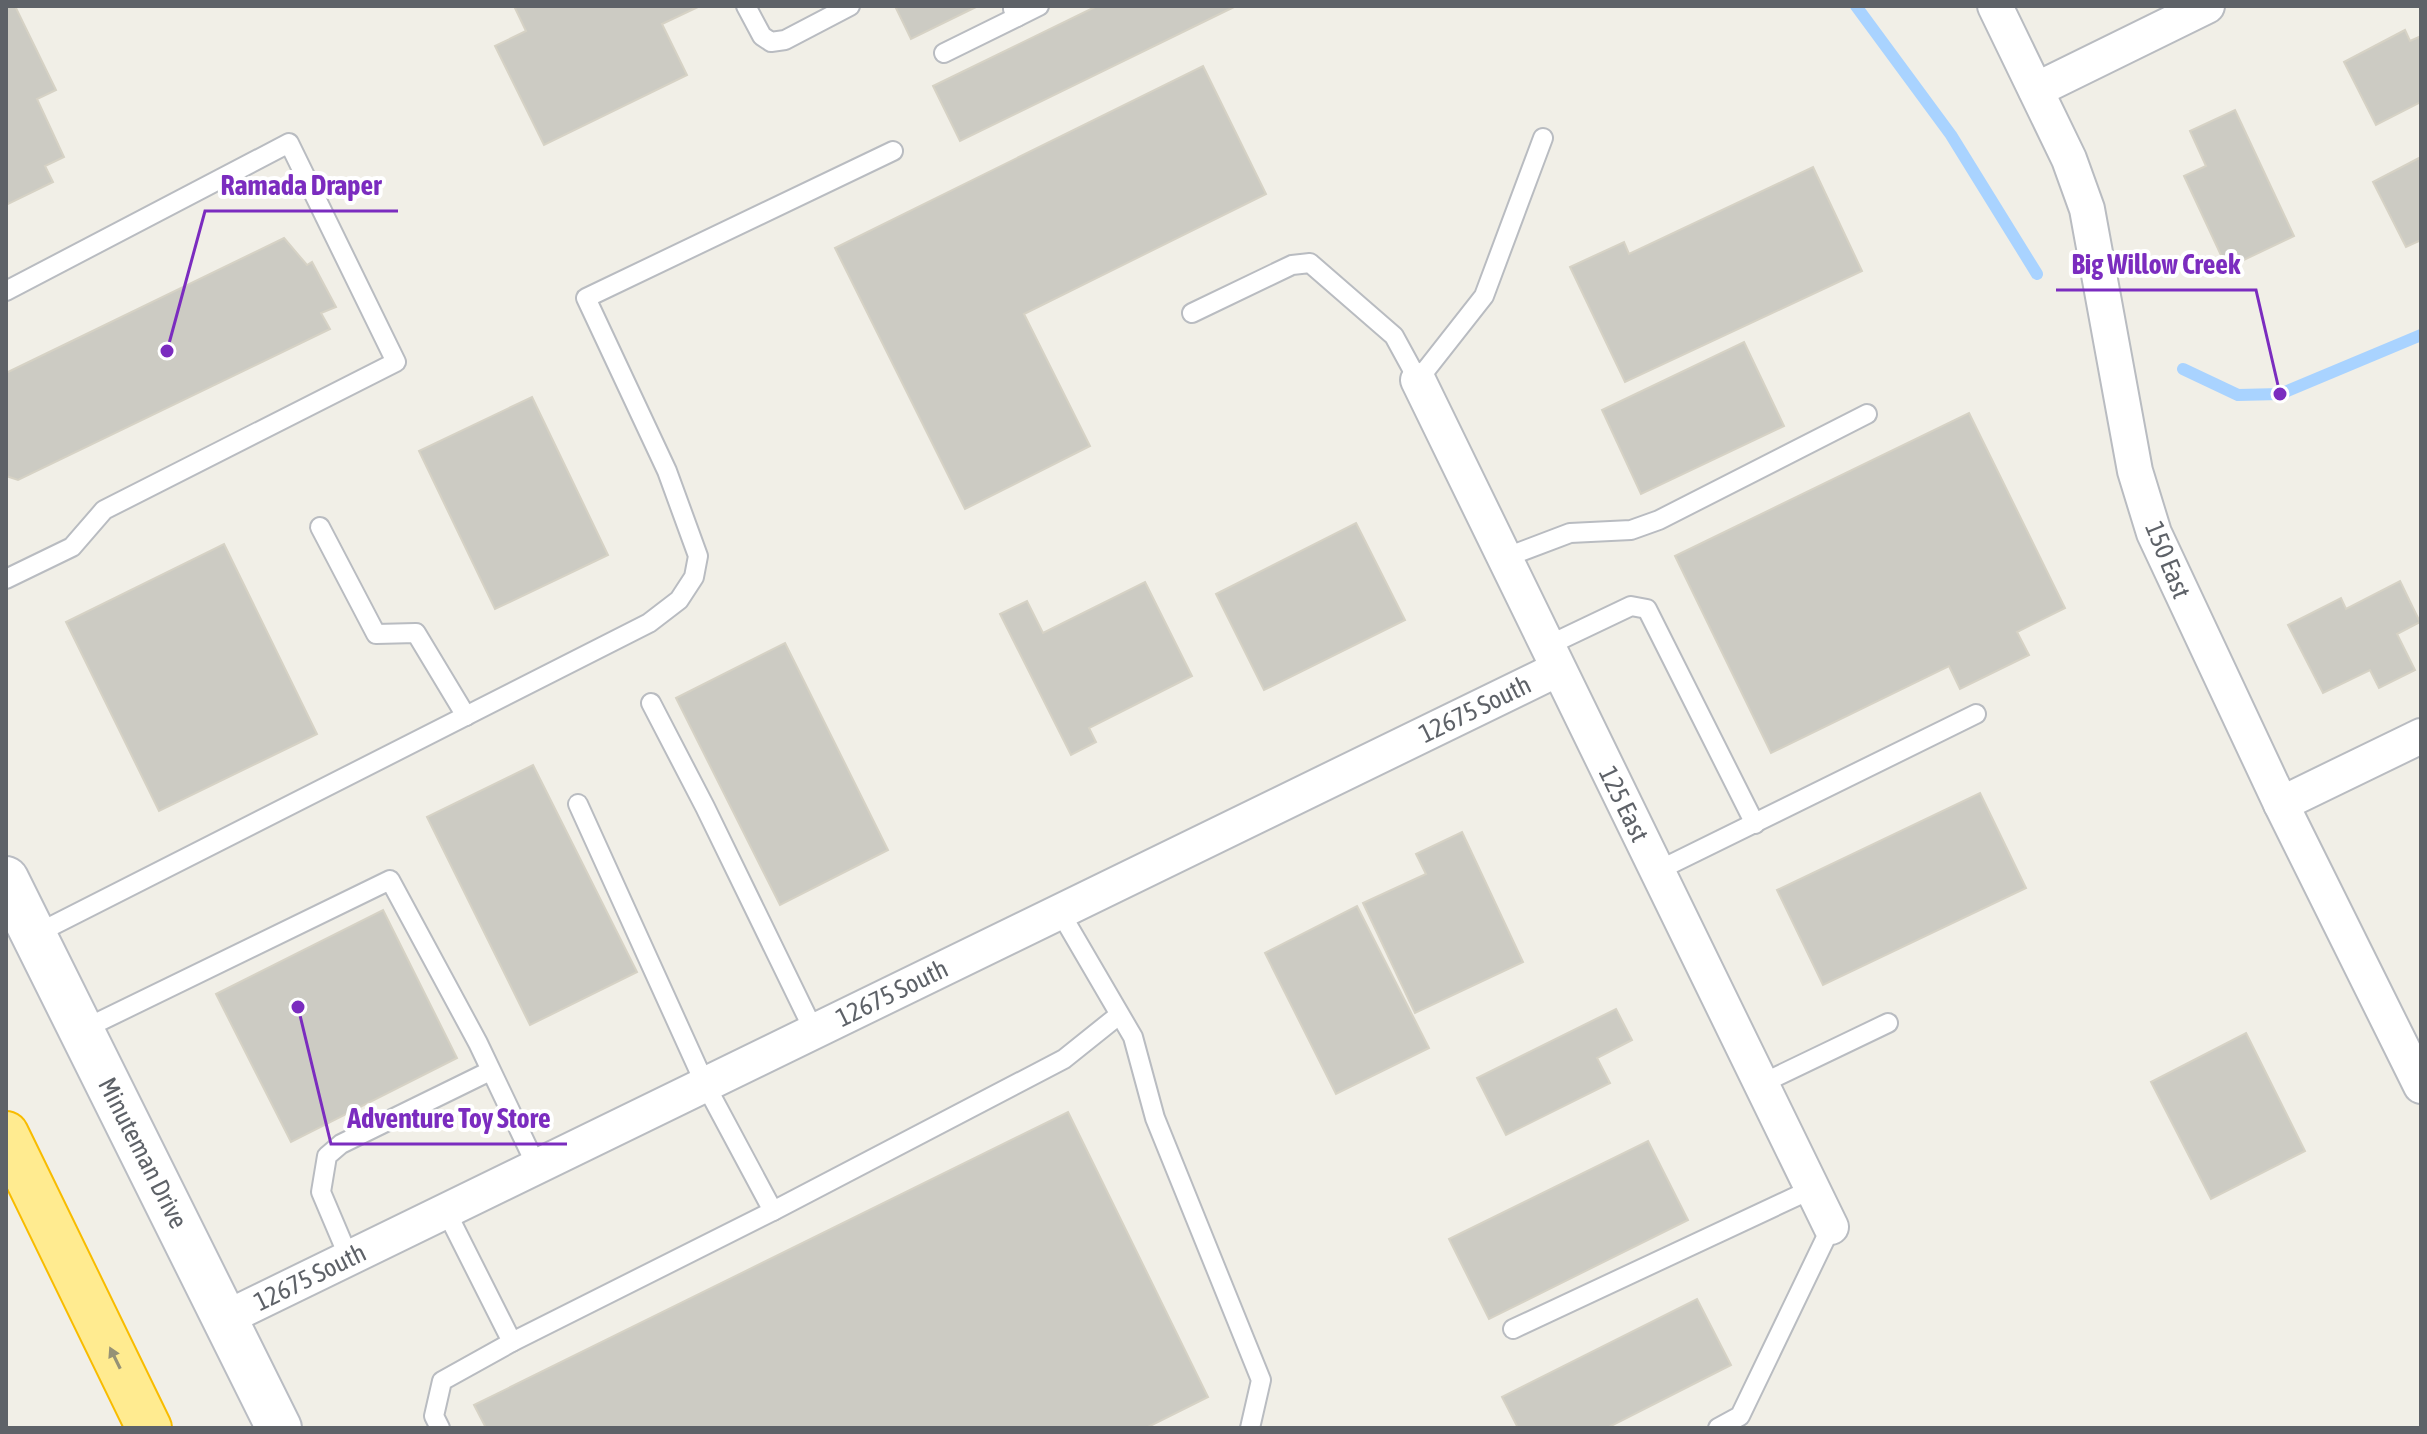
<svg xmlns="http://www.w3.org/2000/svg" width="2427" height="1434" font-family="'Asap Condensed',sans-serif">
	<rect width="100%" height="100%" fill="#f1efe7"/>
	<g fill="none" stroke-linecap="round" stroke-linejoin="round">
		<g stroke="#a9d3ff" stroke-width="12">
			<polyline points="1856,6 1951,135 2037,274"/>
			<polyline points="2183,369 2238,395 2280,394 2421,335"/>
		</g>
	</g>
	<g fill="#cccbc3" stroke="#d6d2c5" stroke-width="2">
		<polygon points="6,6 15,6 56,90 37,99 64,157 45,166 53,182 6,205"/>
		<polygon points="514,6 700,6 662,24 687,75 544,145 495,46 526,31"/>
		<polygon points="895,6 978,6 911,39"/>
		<polygon points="1097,6 1236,6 960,141 933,86"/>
		<polygon points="2405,30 2410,41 2421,36 2421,102 2376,125 2344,62"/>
		<polygon points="1203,66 1266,194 1024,314 1090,446 965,509 835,248"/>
		<polygon points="2235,110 2294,236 2227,268 2184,176 2206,166 2190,131"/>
		<polygon points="2421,157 2421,240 2406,247 2373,182"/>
		<polygon points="1813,167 1862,271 1625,382 1570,267 1624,242 1629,254"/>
		<polygon points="284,238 307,265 312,262 336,307 321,313 330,329 18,480 6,476 6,373"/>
		<polygon points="1744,342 1784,426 1641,494 1602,410"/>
		<polygon points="532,397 608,555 495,609 419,451"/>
		<polygon points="1969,413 2065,608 2017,632 2029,655 1960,689 1949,666 1771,753 1675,556"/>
		<polygon points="1356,523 1405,620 1264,690 1216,594"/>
		<polygon points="224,544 317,734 159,811 66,622"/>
		<polygon points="2400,581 2420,622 2397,634 2415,670 2379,688 2370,670 2323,693 2288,625 2341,598 2346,609"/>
		<polygon points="1145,582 1192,676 1089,728 1096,742 1071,755 1000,614 1027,601 1043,633"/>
		<polygon points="785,643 888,850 780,905 676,698"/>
		<polygon points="533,765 637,972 530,1025 427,817"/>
		<polygon points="1980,793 2026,888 1823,985 1777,890"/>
		<polygon points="1462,832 1523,962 1415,1013 1363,903 1426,874 1416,854"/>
		<polygon points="1357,906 1429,1048 1336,1094 1265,953"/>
		<polygon points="383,910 457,1058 291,1142 216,994"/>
		<polygon points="1616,1009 1632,1040 1597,1058 1610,1083 1506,1135 1477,1078"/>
		<polygon points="2246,1033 2305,1151 2211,1199 2151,1082"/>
		<polygon points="1068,1112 1208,1397 1146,1428 486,1428 474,1405"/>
		<polygon points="1648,1141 1688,1220 1489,1319 1449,1239"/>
		<polygon points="1697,1299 1731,1365 1607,1428 1518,1428 1502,1397"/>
	</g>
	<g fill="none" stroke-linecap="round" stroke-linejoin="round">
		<defs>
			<g id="lane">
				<polyline points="746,6 762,36 771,42 785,40 850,6"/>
				<polyline points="1013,9 1017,17 1039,6"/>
				<polyline points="944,53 1017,17"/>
				<polyline points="6,291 289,143 396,362 104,510 72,547 6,579"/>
				<polyline points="1192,313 1292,265 1310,263 1394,336 1418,380 1484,296 1543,138"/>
				<polyline points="320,527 376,634 416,633 466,716"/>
				<polyline points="1504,558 1570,533 1631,530 1659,520 1867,414"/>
				<polyline points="1547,646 1631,606 1647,609 1755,824"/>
				<polyline points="651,703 705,807 814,1031"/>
				<polyline points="578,804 705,1084 773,1211 1064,1059 1119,1015"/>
				<polyline points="1657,871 1976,714"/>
				<polyline points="1060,912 1133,1037 1155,1118 1261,1380 1250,1428"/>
				<polyline points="34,935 649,623 679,600 694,577 698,556 667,471 586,298 893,151"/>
				<polyline points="82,1030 390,880 478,1043 537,1167"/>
				<polyline points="1761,1084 1888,1023"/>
				<polyline points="446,1211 512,1342 773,1211"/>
				<polyline points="349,1258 321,1192 327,1156 341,1144 490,1071"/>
				<polyline points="1513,1329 1812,1189"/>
				<polyline points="440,1428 434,1416 442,1381 512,1342"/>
				<polyline points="1718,1428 1740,1416 1831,1227"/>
			</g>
			<g id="street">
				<polyline points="1995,6 2069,159 2087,209 2135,471 2154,533 2281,804 2421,1086"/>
				<polyline points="2036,90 2207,6"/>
				<polyline points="1418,380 1831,1227"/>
				<polyline points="2281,804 2421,736"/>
				<polyline points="226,1318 1558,669"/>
			</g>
			<polyline id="secondary" points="6,879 279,1428"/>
			<polyline id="highway" points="6,1134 149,1428"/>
		</defs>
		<use href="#lane" stroke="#b9bcc1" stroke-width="22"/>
		<use href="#street" stroke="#b9bcc1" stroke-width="38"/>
		<use href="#secondary" stroke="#babdc3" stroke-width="48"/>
		<use href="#highway" stroke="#f8bc00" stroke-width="48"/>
		<use href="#lane" stroke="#fff" stroke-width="18"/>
		<use href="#street" stroke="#fff" stroke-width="34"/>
		<use href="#secondary" stroke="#fff" stroke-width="44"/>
		<use href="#highway" stroke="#ffeb90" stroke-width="44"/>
	</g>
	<defs><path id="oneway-solid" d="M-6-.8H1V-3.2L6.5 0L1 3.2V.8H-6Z" transform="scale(2)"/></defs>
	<use fill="#969276" href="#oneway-solid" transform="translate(115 1358) rotate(-116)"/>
	<g text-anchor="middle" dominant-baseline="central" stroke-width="8" stroke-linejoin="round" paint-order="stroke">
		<g font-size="26" fill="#5e6268" stroke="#fff">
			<text transform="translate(2168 560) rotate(68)">150 East</text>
			<text transform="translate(1475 709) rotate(-26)">12675 South</text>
			<text transform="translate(1624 804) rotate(64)">125 East</text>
			<text transform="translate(892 993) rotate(-26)">12675 South</text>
			<text transform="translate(143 1153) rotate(63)">Minuteman Drive</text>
			<text transform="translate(310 1277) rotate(-26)">12675 South</text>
		</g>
	</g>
	<path fill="none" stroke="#7b2cbf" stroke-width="3" d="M167 351L205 211H398M2280 394L2256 290H2056M298 1007L331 1144H567"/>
	<g fill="#7b2cbf" stroke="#fff" stroke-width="3">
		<circle cx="167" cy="351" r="8"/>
		<circle cx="2280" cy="394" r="8"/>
		<circle cx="298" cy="1007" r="8"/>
	</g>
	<g font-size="28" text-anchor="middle" font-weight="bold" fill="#7b2cbf" stroke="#fff" stroke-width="8" stroke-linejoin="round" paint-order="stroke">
		<text x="301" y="195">Ramada Draper</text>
		<text x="2156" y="274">Big Willow Creek</text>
		<text x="449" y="1128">Adventure Toy Store</text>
	</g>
	<rect width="2427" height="1434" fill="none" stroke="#5e6268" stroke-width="16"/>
</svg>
